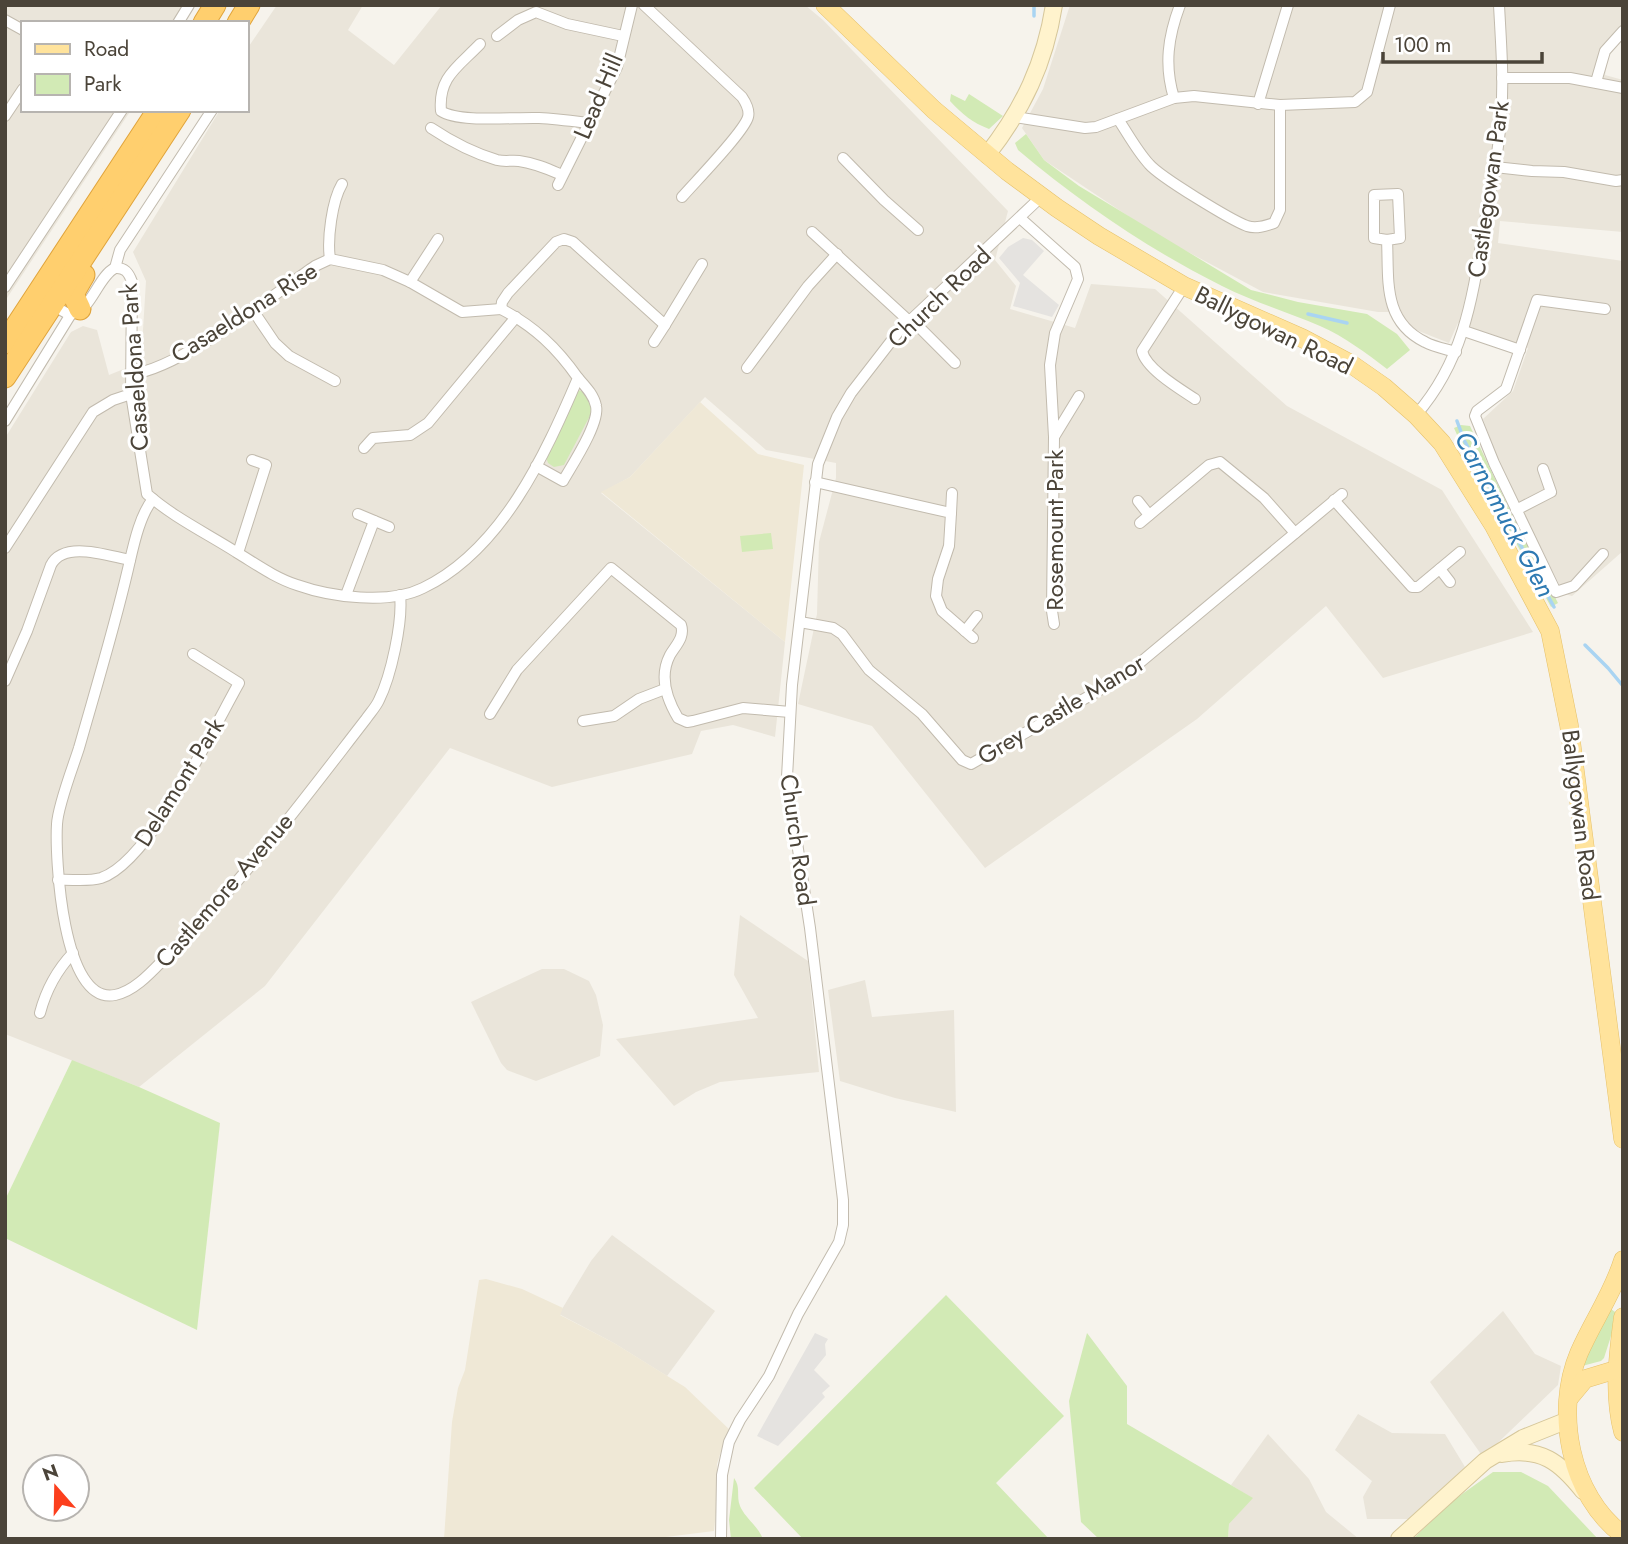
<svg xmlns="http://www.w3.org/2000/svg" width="1628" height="1544" font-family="Jost,sans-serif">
	<rect width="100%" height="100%" fill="#f6f3ec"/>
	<g fill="#eae5da">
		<polygon points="5,5 192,5 182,23 23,23 23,110 131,110 5,301"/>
		<polygon points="277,5 363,5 348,30 394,65 442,5 805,5 823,20 1008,211 995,260 1016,286 1010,309 1075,328 1091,284 1155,289 1287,406 1442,490 1533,632 1383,678 1326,606 1197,719 985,868 872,726 798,704 817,614 819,542 836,478 836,463 766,450 705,397 630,477 601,493 785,642 775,737 733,725 701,731 692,754 552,787 450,748 265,986 139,1087 5,1034 5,438 71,332 83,326 97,330 109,375 141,362 146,281 133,252 220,110 247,110 247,49"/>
		<polygon points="1070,5 1623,5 1623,39 1609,54 1605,75 1623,80 1623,232 1500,221 1498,243 1623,261 1623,551 1572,596 1564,594 1500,466 1483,419 1513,391 1528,348 1458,323 1449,343 1411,328 1400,312 1378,312 1263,292 1158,236 1044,160 1022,128 1043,89"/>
		<polygon points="740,915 808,961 819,1072 720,1082 696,1092 674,1106 616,1039 758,1018 734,975"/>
		<polygon points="542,969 564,969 589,981 596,995 603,1025 600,1056 536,1081 507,1070 501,1063 471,1002"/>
		<polygon points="865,980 872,1017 954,1010 956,1112 895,1098 840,1081 828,990"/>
		<polygon points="612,1235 715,1311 667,1376 614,1343 559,1314 591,1261"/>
		<polygon points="1503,1311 1535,1354 1561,1366 1558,1385 1483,1457 1430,1382"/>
		<polygon points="1358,1414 1392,1433 1445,1434 1465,1467 1411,1519 1367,1519 1363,1497 1372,1481 1335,1450"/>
		<polygon points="1268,1434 1309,1479 1326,1512 1359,1539 1228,1539 1229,1524 1252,1498 1231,1485"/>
	</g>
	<g fill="#efe8d6">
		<polygon points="700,402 758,454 804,465 785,642 601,492 630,477"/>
		<polygon points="486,1279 522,1289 563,1308 560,1315 614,1343 685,1387 731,1431 723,1445 717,1464 718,1494 714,1531 650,1539 444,1539 452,1422 458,1388 465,1370 479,1280"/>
	</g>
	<g fill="#d2eab5">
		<path d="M951,94L965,101L969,94L1003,116L989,129C973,123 962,114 950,101Z"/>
		<path d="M1026,134L1044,160L1079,186L1251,290L1298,302L1367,314L1397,334L1410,350L1387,369C1366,353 1345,337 1320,326C1287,312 1254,302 1222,286C1148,249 1081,203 1018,150L1015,143Z"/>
		<polygon points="578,390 587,393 593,410 564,465 554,467 548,463 546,457"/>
		<polygon points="1461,425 1470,426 1513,517 1558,603 1551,607 1458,437 1454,428"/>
		<polygon points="771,533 773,549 742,552 740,536"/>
		<polygon points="72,1060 139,1087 220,1123 197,1330 5,1238 5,1200"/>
		<polygon points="946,1295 1064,1416 996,1483 1049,1539 803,1539 754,1488"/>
		<polygon points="1608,1307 1618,1314 1604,1358 1601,1361 1582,1366"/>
		<polygon points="1087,1333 1127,1386 1127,1424 1253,1498 1229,1524 1228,1539 1099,1539 1081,1522 1069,1401"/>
		<polygon points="1493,1472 1521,1472 1548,1486 1598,1539 1413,1539 1451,1502"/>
		<path d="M734,1478C741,1487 736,1496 740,1506C745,1518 758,1526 763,1539H731L729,1520Z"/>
	</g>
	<g fill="#e5e3e0">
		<polygon points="1023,238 1032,240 1044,251 1023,275 1059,305 1052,317 1013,306 1020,283 999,258 1008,247"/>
		<polygon points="815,1333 828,1339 825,1344 826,1355 814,1370 830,1386 822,1393 825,1397 778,1446 757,1436"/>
	</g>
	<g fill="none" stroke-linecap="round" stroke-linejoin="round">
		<g stroke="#a9d4f2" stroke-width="3.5">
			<polyline points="1034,5 1034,16"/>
			<polyline points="1308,314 1347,323"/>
			<polyline points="1457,421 1464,440 1554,607"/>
			<polyline points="1585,645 1608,668 1623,686"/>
		</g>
		<defs>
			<g id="street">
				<path d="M644,5L742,97C746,103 750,110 748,117C744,132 695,182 682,197"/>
				<polyline points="5,20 23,30"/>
				<polyline points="178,23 189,5"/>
				<polyline points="497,36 518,20 536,12 567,24 623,36"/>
				<path d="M480,44C458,67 438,77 441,111C458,123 516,117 539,118C556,119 572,121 589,123"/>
				<polyline points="1502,78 1570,78 1623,88"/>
				<polyline points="1596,82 1605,51 1623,31"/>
				<path d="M1174,98C1164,65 1168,37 1180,5"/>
				<polyline points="1258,104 1288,5"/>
				<polyline points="5,116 23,89"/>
				<polyline points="1015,117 1085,128 1096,127 1174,98 1194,96 1280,105 1355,102 1367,92 1390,5"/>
				<path d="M1118,119C1128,134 1137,151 1149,164C1160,177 1231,220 1247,226C1256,229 1265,226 1274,223L1280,210V105"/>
				<path d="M431,128C452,142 473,153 497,160C505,162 512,160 519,161C535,163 548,169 562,175"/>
				<polyline points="843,158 884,200 918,230"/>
				<polyline points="1495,167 1532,171 1564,172 1616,181 1623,180"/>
				<polyline points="558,185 617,67 632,5"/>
				<polyline points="1020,218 1075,267 1078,279 1055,333 1050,365 1054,437 1052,611 1054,624"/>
				<polyline points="812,232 909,321"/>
				<path d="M1387,240L1374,238V195L1398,194L1400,238L1387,240C1389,279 1382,321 1425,342C1434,347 1446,349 1456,352"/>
				<path d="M330,259C327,239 332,201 342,184"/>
				<path d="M115,268C125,267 129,273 132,282L131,394L147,494C173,517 206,533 236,552C256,564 275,578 297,585C331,597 389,605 423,588C502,550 545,455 578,378C557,348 534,326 501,309"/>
				<polyline points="115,268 120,250 212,110"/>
				<polyline points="410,282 438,239"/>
				<path d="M1184,286L1142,351C1146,369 1180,389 1195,399"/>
				<polyline points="5,287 122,110"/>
				<path d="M51,303C56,306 64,314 71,314C91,312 98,276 115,268"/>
				<polyline points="252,309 275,343 289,356 335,381"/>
				<polyline points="501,309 502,302 508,293 556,242 564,239 573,242 665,325 702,264"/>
				<polyline points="911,319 955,363"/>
				<polyline points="1464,331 1520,350"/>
				<polyline points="654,342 665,325"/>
				<polyline points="747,368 808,286 837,254"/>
				<path d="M131,374C178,370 273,295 315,266L330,259L383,270L410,282L462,312L501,309"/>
				<path d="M1416,415C1463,361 1472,301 1483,233C1489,195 1499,156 1501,117C1504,80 1501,43 1499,5"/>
				<polyline points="5,421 71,314"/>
				<polyline points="1054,437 1079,396"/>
				<polyline points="364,448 373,438 410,435 428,423 516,317"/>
				<path d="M536,466L563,481C572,465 600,423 596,406C594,395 585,386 578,378"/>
				<polyline points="815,482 951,513 949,546 938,579 936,596 942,611 973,638"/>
				<path d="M153,499C139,516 133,548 128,569C114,629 96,688 79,748C73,767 58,805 57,824C55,856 62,1006 115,995C136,991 154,969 169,954C242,883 304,799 366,719C370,713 376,707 379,700C391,676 403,622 400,595"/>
				<polyline points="1334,500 1412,587 1418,587 1460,552"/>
				<polyline points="1138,501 1149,515"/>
				<polyline points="1516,510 1551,492 1543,469"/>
				<polyline points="951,513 952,493"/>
				<polyline points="358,514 389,527"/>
				<polyline points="1140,523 1209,465 1220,462 1264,498 1295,533"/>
				<polyline points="5,548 93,412 113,400 131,394"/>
				<polyline points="238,553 266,465 252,460"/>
				<polyline points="1603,554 1574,586 1556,592 1494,463 1475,416 1477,411 1506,389 1537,300 1605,309"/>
				<polyline points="1440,569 1450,582"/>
				<polyline points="346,595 374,521"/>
				<polyline points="800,622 833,628 842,634 869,670 922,714 962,760 971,764 1124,676 1342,494"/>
				<polyline points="965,631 977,616"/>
				<path d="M5,681L27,631L51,565C64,540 108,556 130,560"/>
				<path d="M490,714L517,670L611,568L681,625C685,637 676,645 670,655C659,676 666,698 678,718L687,722L693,721L743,708L790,712"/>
				<polyline points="583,721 614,716 639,699 665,689"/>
				<path d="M58,880C71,879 87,882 101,878C149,863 213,729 239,683L193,654"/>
				<path d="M40,1013C46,990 57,970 73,953"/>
				<polyline points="721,1539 722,1475 729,1442 740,1420 769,1376 798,1314 839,1242 843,1225 843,1200 810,928 787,777 792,685 818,464 837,417 851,393 899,331 1041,197"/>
			</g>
			<g id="secondary">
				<path d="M987,155C1023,109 1045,63 1054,5"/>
				<path d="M1502,1454C1541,1447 1560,1462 1583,1491"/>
				<polyline points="1399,1539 1485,1461 1523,1438 1568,1420"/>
			</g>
			<g id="primary">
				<polyline points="825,5 934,110 1007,171 1057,208 1099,236 1184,286 1302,338 1351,364 1384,387 1416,415 1442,443 1494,526 1550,631 1569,725 1623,1139"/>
				<path d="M1623,1260C1613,1293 1593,1321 1579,1353C1554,1412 1570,1496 1623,1535"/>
				<path d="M1623,1317C1618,1354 1613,1395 1623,1432"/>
				<polyline points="1570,1397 1585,1379 1618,1369"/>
			</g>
			<g id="highway">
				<polyline points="204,23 215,5"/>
				<polyline points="238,23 249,5"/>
				<polyline points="80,309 73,294 84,275"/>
				<polyline points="5,343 158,110"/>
				<polyline points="5,377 180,110"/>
			</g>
		</defs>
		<use href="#street" stroke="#c2bbae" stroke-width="12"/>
		<use href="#secondary" stroke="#d6c79b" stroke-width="18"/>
		<use href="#primary" stroke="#e6c16a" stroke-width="19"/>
		<use href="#highway" stroke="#e0a43c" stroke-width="23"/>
		<use href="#street" stroke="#fff" stroke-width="10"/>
		<use href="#secondary" stroke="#fff3cd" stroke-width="16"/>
		<use href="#primary" stroke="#ffe39c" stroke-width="18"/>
		<use href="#highway" stroke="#ffcf6e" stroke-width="21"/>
	</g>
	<g text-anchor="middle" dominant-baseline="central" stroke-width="6" stroke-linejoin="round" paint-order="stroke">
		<g font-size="24" fill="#4b4439" stroke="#fff">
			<text transform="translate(598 96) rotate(-67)">Lead Hill</text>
			<text transform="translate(1488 189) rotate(-82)">Castlegowan Park</text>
			<text transform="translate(939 297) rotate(-44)">Church Road</text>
			<text transform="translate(244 312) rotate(-32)">Casaeldona Rise</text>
			<text transform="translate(1274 330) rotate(26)">Ballygowan Road</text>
			<text transform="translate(134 367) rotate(-94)">Casaeldona Park</text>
			<text transform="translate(1054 530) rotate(-90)">Rosemount Park</text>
			<text transform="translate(1061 709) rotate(-31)">Grey Castle Manor</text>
			<text transform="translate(179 782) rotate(-58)">Delamont Park</text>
			<text transform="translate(1581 815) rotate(83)">Ballygowan Road</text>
			<text transform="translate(798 840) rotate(82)">Church Road</text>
			<text transform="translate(224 890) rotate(-49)">Castlemore Avenue</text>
		</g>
		<g font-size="26" font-style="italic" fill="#2e7ab2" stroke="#fff">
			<text transform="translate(1505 514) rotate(62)">Carnamuck Glen</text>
		</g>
	</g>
	<rect width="1628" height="1544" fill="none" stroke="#4b4439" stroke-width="14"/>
	<rect x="21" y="21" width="228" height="91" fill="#ffffff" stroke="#b7b4b0" stroke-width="2"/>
	<rect x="35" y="44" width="35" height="10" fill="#ffe39c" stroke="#b7b4b0" stroke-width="2"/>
	<text x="84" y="56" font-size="21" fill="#4b4439">Road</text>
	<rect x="35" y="74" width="35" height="21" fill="#d2eab5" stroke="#b7b4b0" stroke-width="2"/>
	<text x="84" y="91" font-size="21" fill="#4b4439">Park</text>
	<g transform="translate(56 1488) rotate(340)"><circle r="33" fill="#ffffff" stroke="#b7b4b0" stroke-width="2"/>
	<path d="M0-5L12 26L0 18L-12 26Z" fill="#fc3f1d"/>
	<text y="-10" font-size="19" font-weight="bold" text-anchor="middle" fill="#4b4439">N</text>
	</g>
	<path d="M1383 52v10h159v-10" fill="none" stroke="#4b4439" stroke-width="3.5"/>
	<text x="1394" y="52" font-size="21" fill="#4b4439" stroke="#ffffff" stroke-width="5" paint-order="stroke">100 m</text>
</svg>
